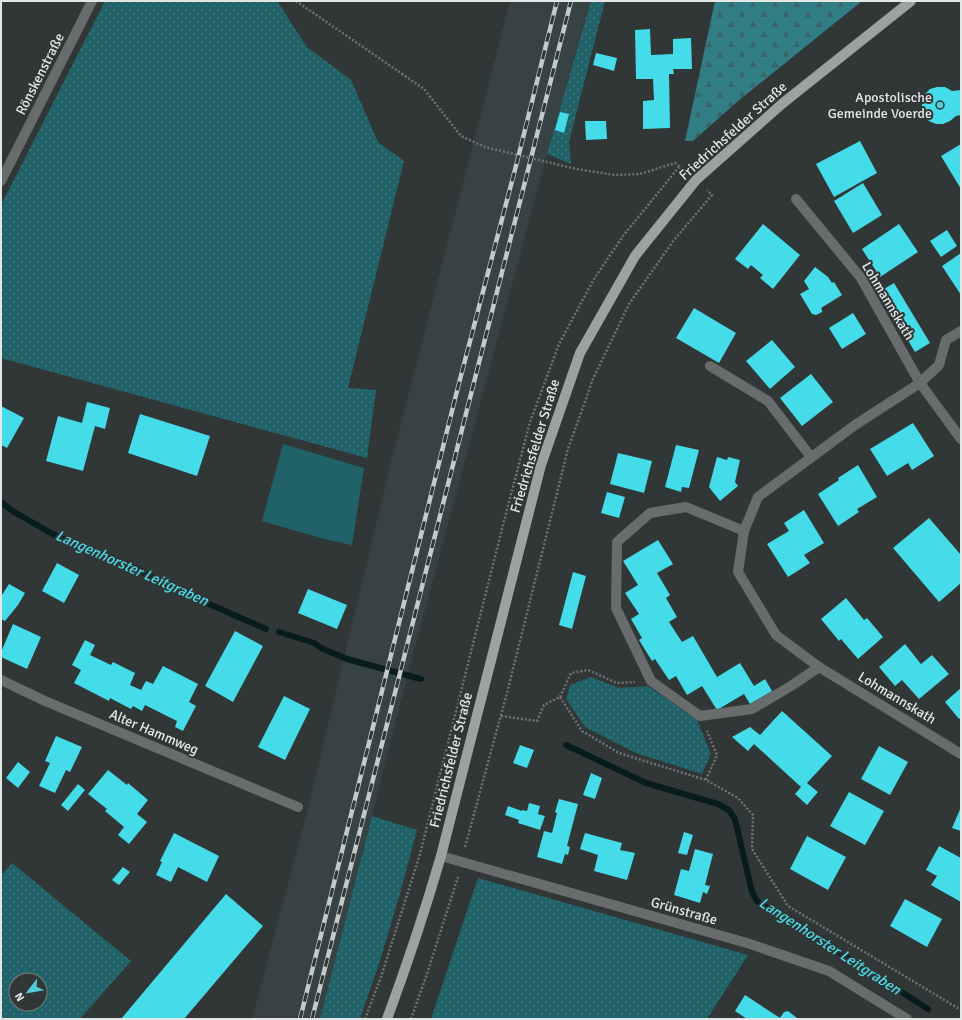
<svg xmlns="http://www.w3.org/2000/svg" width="962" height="1020" font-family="Signika,sans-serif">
	<defs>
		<pattern id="grass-dots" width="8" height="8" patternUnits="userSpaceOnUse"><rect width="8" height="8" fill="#206268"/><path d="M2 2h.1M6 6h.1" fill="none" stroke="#40787e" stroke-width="1.8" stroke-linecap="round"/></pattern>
		<pattern id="forest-firs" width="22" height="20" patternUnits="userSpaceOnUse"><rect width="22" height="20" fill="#317e84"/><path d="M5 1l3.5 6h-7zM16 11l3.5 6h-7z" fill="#3a6468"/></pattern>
	</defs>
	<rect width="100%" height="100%" fill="#313636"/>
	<polygon fill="#364243" points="510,1 591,1 547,154 409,670 320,1019 252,1019 306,816 390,466"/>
	<g fill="url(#grass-dots)" fill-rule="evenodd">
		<polygon points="105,1 277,1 307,47 351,80 378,142 404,161 348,388 376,390 367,458 1,358 1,205"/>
		<polygon points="591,1 605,1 569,142 571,164 547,154"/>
		<polygon points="591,677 619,688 648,686 697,720 711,754 702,774 636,753 585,727 566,699 570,685"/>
		<polygon points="372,816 417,830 399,897 379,964 360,1019 320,1019"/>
		<path d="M12,863L131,961L80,1019H1V876ZM16,980H40V1004H16Z"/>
		<polygon points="478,878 748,955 707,1019 431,1019"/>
	</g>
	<polygon fill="url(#forest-firs)" points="715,1 862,1 738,101 693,141 685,141"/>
	<polygon fill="#206268" points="283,444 364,468 352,545 324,539 262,521"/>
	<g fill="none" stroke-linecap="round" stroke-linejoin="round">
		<g stroke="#091c1d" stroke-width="6">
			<polyline points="1,502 14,512 51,533 73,544 131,566 175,589 266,629"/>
			<polyline points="279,632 314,643 323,649 347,659 421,679"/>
			<polyline points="566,745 646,783 718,804 729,810 735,819 752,892 757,901 765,907 780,915 831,947 928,1009"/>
		</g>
	</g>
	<g fill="#44dce8">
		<polygon points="650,29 651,55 673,54 673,39 691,38 692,69 673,69 674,74 669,74 670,128 643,129 643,101 654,100 653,79 636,79 635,30"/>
		<polygon points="596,53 617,58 614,71 593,65"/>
		<polygon points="937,87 945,87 952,91 961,90 961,115 956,116 950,121 943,124 936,124 929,121 924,115 922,108 922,101 925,94 930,89"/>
		<polygon points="560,112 569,114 564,133 555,130"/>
		<polygon points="585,121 606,121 607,139 586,140"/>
		<polygon points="860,141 877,173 834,197 816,164"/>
		<polygon points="961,144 961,189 941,156"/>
		<polygon points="863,183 882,215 853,233 834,201"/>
		<polygon points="763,224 800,255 773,289 760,278 763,275 751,265 748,269 735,259"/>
		<polygon points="899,224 918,252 880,277 862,249"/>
		<polygon points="947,230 957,246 941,257 930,241"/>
		<polygon points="961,253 961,295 942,266"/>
		<polygon points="815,267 828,277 832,283 834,282 842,295 821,308 822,310 822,312 816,315 812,314 800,294 809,289 804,281"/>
		<polygon points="894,283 930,343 915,352 879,292"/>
		<polygon points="694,308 736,333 719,363 676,338"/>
		<polygon points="853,313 866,334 842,349 829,328"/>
		<polygon points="772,340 795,367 770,389 746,361"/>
		<polygon points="811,374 833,402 802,426 780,398"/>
		<polygon points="87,402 110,408 105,429 95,426 83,471 46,461 58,416 82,423"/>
		<polygon points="1,406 24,418 7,448 1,445"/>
		<polygon points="140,414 210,436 197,476 128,453"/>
		<polygon points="913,423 934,456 912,470 908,463 887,476 870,449"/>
		<polygon points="676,445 699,450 689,488 682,487 681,492 665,487"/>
		<polygon points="618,453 652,461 644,493 610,484"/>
		<polygon points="717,457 727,460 728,457 740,460 735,482 738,486 720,501 709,487"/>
		<polygon points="858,465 877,497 857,509 859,512 838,526 818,494 839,480 838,478"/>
		<polygon points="607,492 625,497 619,518 601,513"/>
		<polygon points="804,510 824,543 804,555 810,563 788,577 767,544 789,531 784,523"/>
		<polygon points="929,518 961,555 961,583 939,602 893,548"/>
		<polygon points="658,540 673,564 657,573 670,595 666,598 677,617 669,622 682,642 693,636 717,677 740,663 754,686 765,679 772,691 750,704 744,694 717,710 702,686 687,695 676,676 669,680 655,659 652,661 639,640 642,638 631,619 639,614 625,593 638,585 623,561"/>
		<polygon points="57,563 79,575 64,603 42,591"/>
		<polygon points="573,572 586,576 572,629 559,625"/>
		<polygon points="9,584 25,593 18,605 5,621 1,619 1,595 2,595"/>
		<polygon points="308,589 347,605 337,629 298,613"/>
		<polygon points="846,598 864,620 867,618 883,637 858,659 841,639 839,641 821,619"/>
		<polygon points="13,624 41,637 27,669 1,657 1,652"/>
		<polygon points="235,631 263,646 233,702 205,686"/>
		<polygon points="85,640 95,645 90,655 111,665 113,662 135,673 130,685 141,690 146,681 153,684 163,666 198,684 189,702 196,706 183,731 175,727 177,721 145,705 142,711 133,706 131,709 110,698 109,701 74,683 81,670 72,665"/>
		<polygon points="905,644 921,664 932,655 949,674 919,699 902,680 895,686 879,667"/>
		<polygon points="961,688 961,717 959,719 945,702"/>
		<polygon points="284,696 310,709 285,760 258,747"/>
		<polygon points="782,711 832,756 807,783 818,792 807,805 795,794 801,787 754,744 748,751 732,737 750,727 760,735"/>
		<polygon points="56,736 82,747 70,772 66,770 55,793 39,786 50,763 45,761"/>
		<polygon points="520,745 534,750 527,768 513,763"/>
		<polygon points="879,746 908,762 890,795 861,779"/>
		<polygon points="18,762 30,772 18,788 6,778"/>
		<polygon points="108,770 127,785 128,783 148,800 137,814 147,822 129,844 118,835 124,827 105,811 107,809 88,794"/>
		<polygon points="591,773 602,778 595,799 583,795"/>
		<polygon points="78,784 85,790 68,811 61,805"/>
		<polygon points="849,792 884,811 865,845 830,826"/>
		<polygon points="559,799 578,804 567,846 570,847 568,855 565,854 562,864 537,857 544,831 552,833 557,813 555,812"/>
		<polygon points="529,803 540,806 538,814 545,816 540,830 518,823 519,820 505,815 508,806 522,811 522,810 527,811"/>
		<polygon points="961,807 961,831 952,828"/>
		<polygon points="684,832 693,835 687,855 678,853"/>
		<polygon points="174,833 219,856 207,882 178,867 171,882 156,875 162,862 160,861"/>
		<polygon points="585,833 622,843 620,850 635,853 627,880 594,871 598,855 580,849"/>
		<polygon points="807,836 846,857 828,890 790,869"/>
		<polygon points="939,846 961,858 961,902 931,885 937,876 926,870"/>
		<polygon points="695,849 713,854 705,885 710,886 707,894 703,892 700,903 674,895 681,869 689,871"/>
		<polygon points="123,867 130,872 119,885 112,880"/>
		<polygon points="226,894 263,926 184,1019 121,1019"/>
		<polygon points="905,899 942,919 927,947 890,926"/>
		<polygon points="745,995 780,1018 784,1012 788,1011 797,1018 797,1019 747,1019 735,1011"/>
	</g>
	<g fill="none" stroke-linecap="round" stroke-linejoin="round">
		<g stroke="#6f7373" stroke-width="2.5" stroke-dasharray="2 2" stroke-linecap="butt">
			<polyline points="296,1 424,89 461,136 485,147 576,169 615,175 640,174 675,163 684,170"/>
			<polyline points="560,697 571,673 588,670 617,683 635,682"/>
			<polyline points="501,716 537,721 544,705 560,697 582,731 619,753 706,780 738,798 753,815 752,849 788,906 961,1010"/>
			<polyline points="706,780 717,755 707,731"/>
			<polyline points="465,847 507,693 568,449 593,379 629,304 674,240 712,195 707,190"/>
			<polyline points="365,1019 381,977 420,854 503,525 530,422 559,344 594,279 623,236 679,167"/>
			<polyline points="411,1019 427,974 458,877"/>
		</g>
		<g stroke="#696c6c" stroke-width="10">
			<polyline points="1,181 92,1"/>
			<polyline points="796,199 861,278 920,383 961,439"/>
			<polyline points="961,331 946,340 939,365 920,383 855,425 758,497 744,531 738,572 776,635 819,667 961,754"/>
			<polyline points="710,366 768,401 811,457"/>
			<polyline points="744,531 686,507 650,513 617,542 616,608 651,681 700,716 752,709 791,686 819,667"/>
			<polyline points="1,680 45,701 298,807"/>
			<polyline points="441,856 747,943 829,971 907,1019"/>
		</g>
		<path stroke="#9ca1a2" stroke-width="10" d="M387,1019C407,965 425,911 441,856L541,465L580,353L635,256L696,180L783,103L911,1"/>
		<defs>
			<g id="rail">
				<polyline points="300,1019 458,387 517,162 557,1"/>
				<polyline points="312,1019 571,1"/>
			</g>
		</defs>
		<use href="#rail" stroke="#c5c9c9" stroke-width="4.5"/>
		<use href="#rail" stroke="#313636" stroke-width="3" stroke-dasharray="9" stroke-linecap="butt"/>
	</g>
	<circle fill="#52ccd6" stroke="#313636" stroke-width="1.5" cx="940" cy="105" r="4"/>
	<g text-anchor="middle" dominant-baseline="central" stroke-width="4" stroke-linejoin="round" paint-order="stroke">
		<g font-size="14" fill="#e3e7e7" stroke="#313636">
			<text transform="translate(40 74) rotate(-63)">Rönskenstraße</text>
			<text transform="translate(733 131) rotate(-42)">Friedrichsfelder Straße</text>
			<text transform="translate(888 301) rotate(59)">Lohmannskath</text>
			<text transform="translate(535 446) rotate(-73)">Friedrichsfelder Straße</text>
			<text transform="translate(897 698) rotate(31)">Lohmannskath</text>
			<text transform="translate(154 732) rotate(23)">Alter Hammweg</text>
			<text transform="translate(451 760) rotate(-76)">Friedrichsfelder Straße</text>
			<text transform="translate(684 911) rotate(16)">Grünstraße</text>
		</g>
		<g font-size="14" fill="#e3e7e7" stroke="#313636" text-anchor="end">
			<text x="932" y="97">Apostolische<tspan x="932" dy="16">Gemeinde Voerde</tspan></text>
		</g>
		<g font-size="15" font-style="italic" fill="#49deea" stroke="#313636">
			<text transform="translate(132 568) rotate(24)">Langenhorster Leitgraben</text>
			<text transform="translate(830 946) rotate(33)">Langenhorster Leitgraben</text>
		</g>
	</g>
	<rect width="962" height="1020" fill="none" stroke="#e3e7e7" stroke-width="4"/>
	<g transform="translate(28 992) rotate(239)"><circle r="19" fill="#313636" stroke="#787d7d"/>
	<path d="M0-3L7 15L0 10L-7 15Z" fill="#52ccd6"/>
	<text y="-6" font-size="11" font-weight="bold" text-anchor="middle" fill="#e3e7e7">N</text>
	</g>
</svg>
